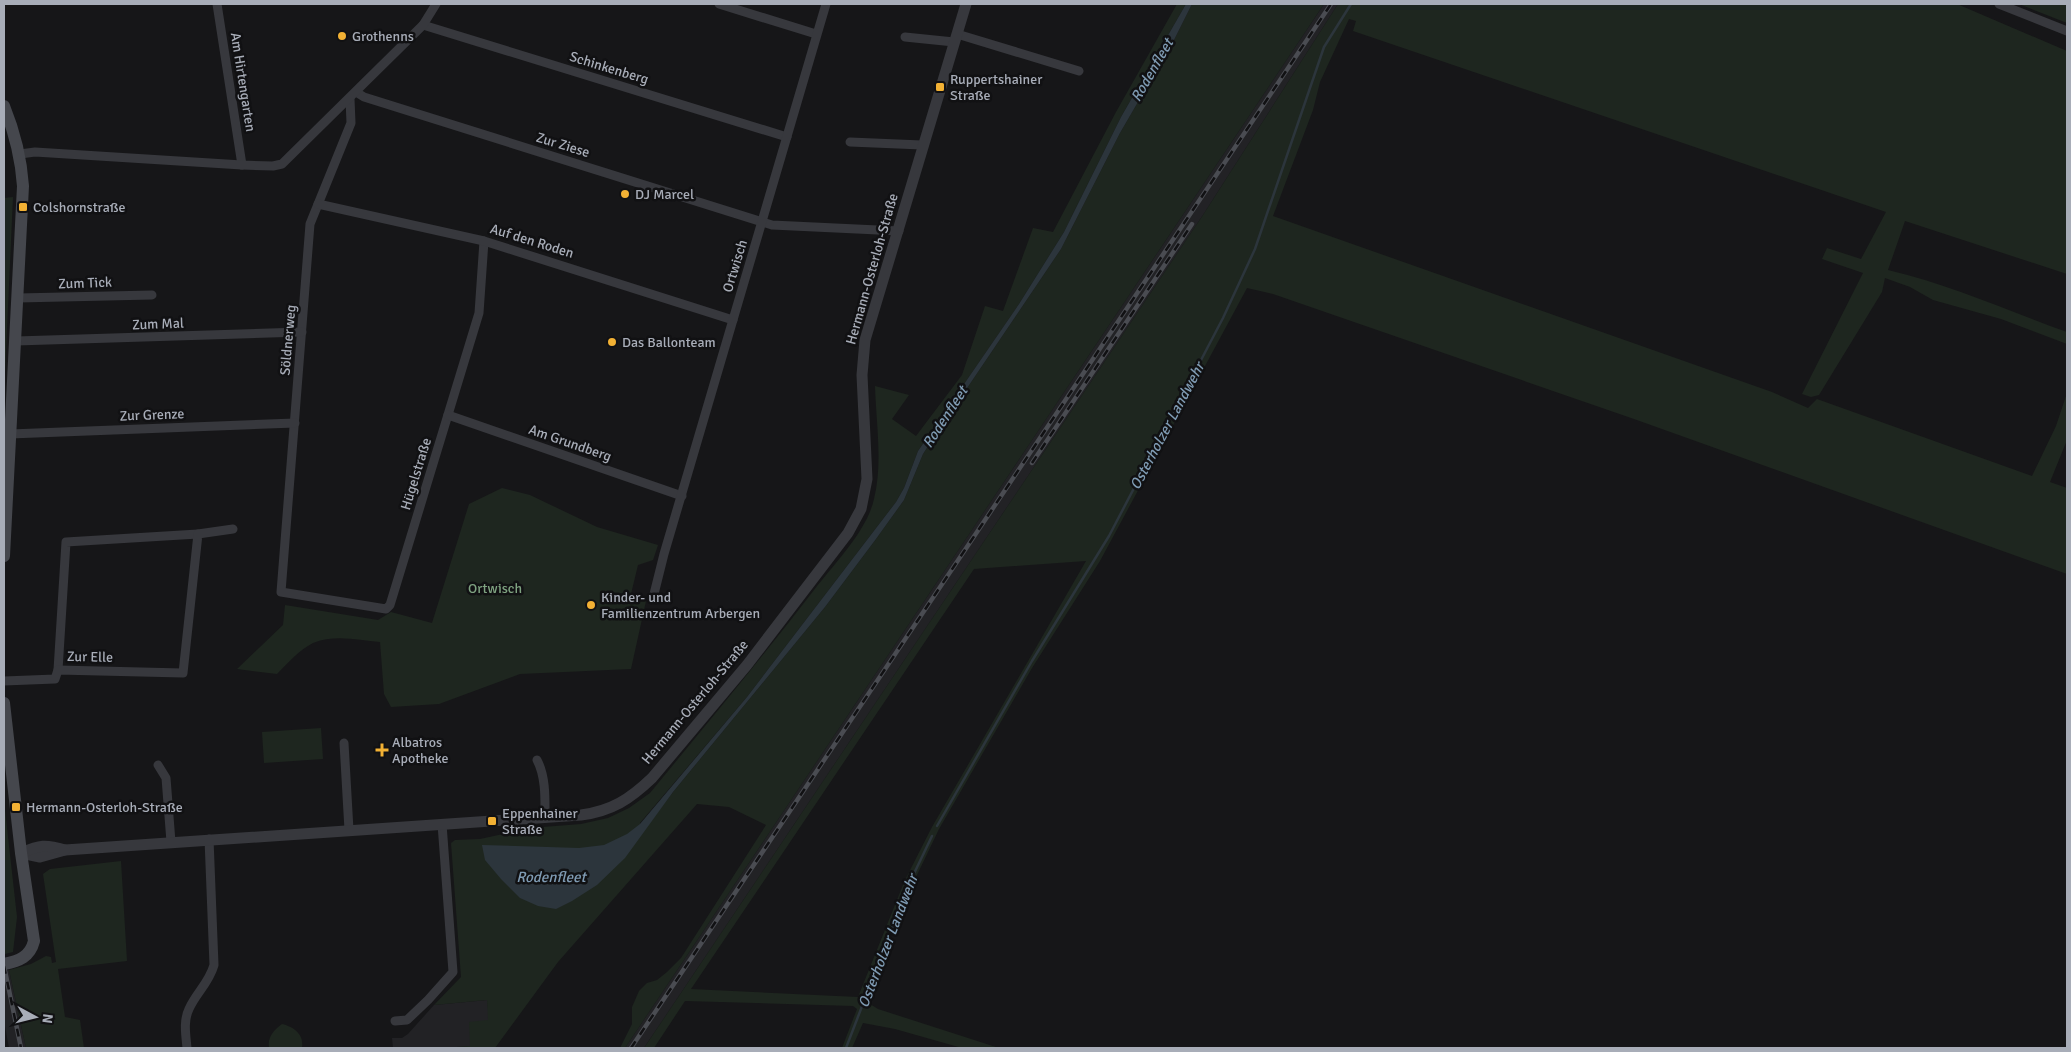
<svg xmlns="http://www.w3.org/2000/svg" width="2071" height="1052" font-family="Signika,sans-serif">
	<rect width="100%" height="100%" fill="#161618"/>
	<g fill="#222225">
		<polygon points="1324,4 1338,4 1203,215 644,1048 625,1048"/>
		<polygon points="9,970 26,1048 9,1048 4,1021 4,971"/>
		<polygon points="487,1000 489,1020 470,1046 445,1048 393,1048 392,1038 402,1038 408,1034 434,1005"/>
	</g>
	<g fill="#1e261f" fill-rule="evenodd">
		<path d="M1177,4H1186L1121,117L1064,232L1019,304L918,451L904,488L896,502L747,697L640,823L645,829L673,792L825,607L876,539L904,500L923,454L932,440L1061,249L1120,133L1174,40L1192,4H1324L625,1048H620L632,1024V1007L639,991L647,983L657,980L667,972L681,958L766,825L729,807L697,804L558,962L495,1048H445L470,1046L469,1022L488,1020L487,1000L434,1005L461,977L451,843L455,840L480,839L530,828L581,824L608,818L629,808L650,793C705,726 761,659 814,590C834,564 867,531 874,499C883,463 876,422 875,386L909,395L892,419L916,436L962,375L985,306L1003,311L1033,228L1053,232L1116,112Z"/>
		<path d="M1338,4H1957L2067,51V274L1905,221L1888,270C1949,284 2008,311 2067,332V344L2001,319L1933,300L1910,287L1885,278L1882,292L1819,395L1811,397L1802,394L1863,273L1822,259L1827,248L1861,259L1886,212L1353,31L1356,21L1349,19L1320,82L1313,110L1273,216L1772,392L1808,408L1817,399L2032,476L2056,426L2067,393V440L2050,482L2067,488V574L1634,419L1273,294L1247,288L1100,561L1032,668L939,829L894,923L865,1001L878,1009L999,1048H962L895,1029L863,1023L852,1048H842L857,1009L853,1006L685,1001L654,1048H644L1203,215ZM1086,561L932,827L905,880L858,997L691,989L974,569Z"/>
		<polygon points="2019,4 2067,4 2067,23"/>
		<polygon points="13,197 5,374 4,374 4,198"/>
		<path d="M502,488L530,495L597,527L658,545L653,560L638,565L631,594L646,601L631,669L520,674L439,704L391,707L384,694L380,642C359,640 334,634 313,643C299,650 288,663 277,674L237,669L283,625L285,605L378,620L391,612L432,623L469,504Z"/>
		<polygon points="321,728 323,759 264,763 262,732"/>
		<polygon points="4,801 17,917 13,952 5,954 4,946"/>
		<polygon points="121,861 127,961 58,969 65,1017 80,1020 84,1048 26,1048 9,970 31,964 46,956 51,957 52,963 56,962 43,874 50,869"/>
		<path d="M282,1024C294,1027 304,1034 302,1048H269C267,1037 274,1030 282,1024Z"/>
	</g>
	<polygon fill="#2c353c" points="1186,4 1192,4 1174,40 1120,133 1061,249 932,440 923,454 904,500 876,539 825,607 673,792 625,858 597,885 572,901 556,909 538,906 520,898 501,879 485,860 482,845 579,848 604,845 627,834 640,824 747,697 896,502 904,488 918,451 1019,304 1064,232 1121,117"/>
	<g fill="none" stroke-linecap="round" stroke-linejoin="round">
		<g stroke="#2c353c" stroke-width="2.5">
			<polyline points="937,826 1032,661 1109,536 1223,318 1255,249 1324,47 1351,4"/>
			<polyline points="846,1048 909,884 932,836"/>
		</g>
		<g stroke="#37383d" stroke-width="9">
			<polyline points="217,4 242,165"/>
			<polyline points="719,4 816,34"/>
			<polyline points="1999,4 2067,31"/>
			<polyline points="423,25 787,137"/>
			<polyline points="957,34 1079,71"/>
			<polyline points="905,37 954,42"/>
			<polyline points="356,92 364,97 772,225 899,231"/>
			<polyline points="350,99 351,123 310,224 281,592 386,609 390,605 479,313 484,241"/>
			<polyline points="850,142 922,145"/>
			<polyline points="20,154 35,152 242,165 273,166 282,164 423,25 436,4"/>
			<polyline points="318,204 484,241 733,320"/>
			<polyline points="18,298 152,295"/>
			<polyline points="16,341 302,332"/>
			<polyline points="448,415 682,496"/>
			<polyline points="10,434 295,423"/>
			<polyline points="654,594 664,554 826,4"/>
			<polyline points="58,670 66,542 198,534"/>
			<polyline points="4,681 55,679 58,670 183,673 198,534 233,529"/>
			<polyline points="344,743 349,830"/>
			<path d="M537,760C546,777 545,799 545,818"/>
			<polyline points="158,765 166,778 171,842"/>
			<polyline points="395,1021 407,1020 428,1000 453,972 442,824"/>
			<path d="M187,1048C186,1036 183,1021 189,1009C196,993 209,983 214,965L209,839"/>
		</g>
		<g stroke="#37383d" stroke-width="11">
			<path d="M21,853L40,857L65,850L581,815C612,811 630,799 652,778L747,665L848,533L861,509L867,479L862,375L865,340L966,4"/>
			<path d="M21,853C40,845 45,844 65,850"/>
		</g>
		<g stroke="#45474d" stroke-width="12">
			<path d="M4,106C15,133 21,157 23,186L4,556"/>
			<path d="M4,703L21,853L34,941C30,957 19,961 4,964"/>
		</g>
		<defs>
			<g id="rail">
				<polyline points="1032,463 1192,224"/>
				<polyline points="4,966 21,1048"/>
				<polyline points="631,1048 1331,4"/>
			</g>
		</defs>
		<use href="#rail" stroke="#4a4c52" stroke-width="4.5"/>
		<use href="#rail" stroke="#111113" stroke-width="2.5" stroke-dasharray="8" stroke-linecap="butt"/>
	</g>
	<g fill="#f2b134" stroke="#111113" stroke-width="2">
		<circle cx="342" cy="36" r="5"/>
		<rect x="935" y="82" width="10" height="10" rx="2.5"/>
		<circle cx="625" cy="194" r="5"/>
		<rect x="18" y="202" width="10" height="10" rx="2.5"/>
		<circle cx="612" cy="342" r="5"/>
		<circle cx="591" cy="605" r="5"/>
		<path d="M379.5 742.5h5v5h5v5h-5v5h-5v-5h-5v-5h5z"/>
		<rect x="11" y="802" width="10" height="10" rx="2.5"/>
		<rect x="487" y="816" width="10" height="10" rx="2.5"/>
	</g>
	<g text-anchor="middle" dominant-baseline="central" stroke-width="5" stroke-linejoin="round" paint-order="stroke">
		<g font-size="14" fill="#a8adb8" stroke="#111113" text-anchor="start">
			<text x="352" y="36">Grothenns</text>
			<text x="950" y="79">Ruppertshainer<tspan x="950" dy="16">Straße</tspan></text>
			<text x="635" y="194">DJ Marcel</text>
			<text x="33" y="207">Colshornstraße</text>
			<text x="622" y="342">Das Ballonteam</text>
			<text x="601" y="597">Kinder- und<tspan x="601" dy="16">Familienzentrum Arbergen</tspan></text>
			<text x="392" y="742">Albatros<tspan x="392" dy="16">Apotheke</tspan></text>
			<text x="26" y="807">Hermann-Osterloh-Straße</text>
			<text x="502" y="813">Eppenhainer<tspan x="502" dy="16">Straße</tspan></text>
		</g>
		<g font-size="14" fill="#a8adb8" stroke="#111113">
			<text transform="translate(609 68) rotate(17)">Schinkenberg</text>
			<text transform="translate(243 82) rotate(81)">Am Hirtengarten</text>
			<text transform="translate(563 145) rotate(17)">Zur Ziese</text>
			<text transform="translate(532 241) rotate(17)">Auf den Roden</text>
			<text transform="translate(735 266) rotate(-73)">Ortwisch</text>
			<text transform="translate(872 269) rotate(-74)">Hermann-Osterloh-Straße</text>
			<text transform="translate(85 283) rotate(-2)">Zum Tick</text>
			<text transform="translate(158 324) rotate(-2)">Zum Mal</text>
			<text transform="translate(288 340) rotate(-85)">Söldnerweg</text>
			<text transform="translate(152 415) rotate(-2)">Zur Grenze</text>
			<text transform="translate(570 443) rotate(19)">Am Grundberg</text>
			<text transform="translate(416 474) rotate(-73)">Hügelstraße</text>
			<text transform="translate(90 657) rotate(1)">Zur Elle</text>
			<text transform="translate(695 702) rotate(-50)">Hermann-Osterloh-Straße</text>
		</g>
		<g font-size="14" fill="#7fa381" stroke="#111113">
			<text x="495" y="588">Ortwisch</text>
		</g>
		<g font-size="15" font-style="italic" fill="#7f9bb3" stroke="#111113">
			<text transform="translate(1152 70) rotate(-60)">Rodenfleet</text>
			<text transform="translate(945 417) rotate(-57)">Rodenfleet</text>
			<text transform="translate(1167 426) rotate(-62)">Osterholzer Landwehr</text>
			<text x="551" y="877">Rodenfleet</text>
			<text transform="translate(888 941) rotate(-69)">Osterholzer Landwehr</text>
		</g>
	</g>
	<rect width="2071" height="1052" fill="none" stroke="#a8adb8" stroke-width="10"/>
	<g transform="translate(35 1017) rotate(97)" stroke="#111113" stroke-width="4" paint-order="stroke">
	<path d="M0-4L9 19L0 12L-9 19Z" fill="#a8adb8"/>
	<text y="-8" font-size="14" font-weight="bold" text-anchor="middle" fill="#a8adb8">N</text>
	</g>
</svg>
